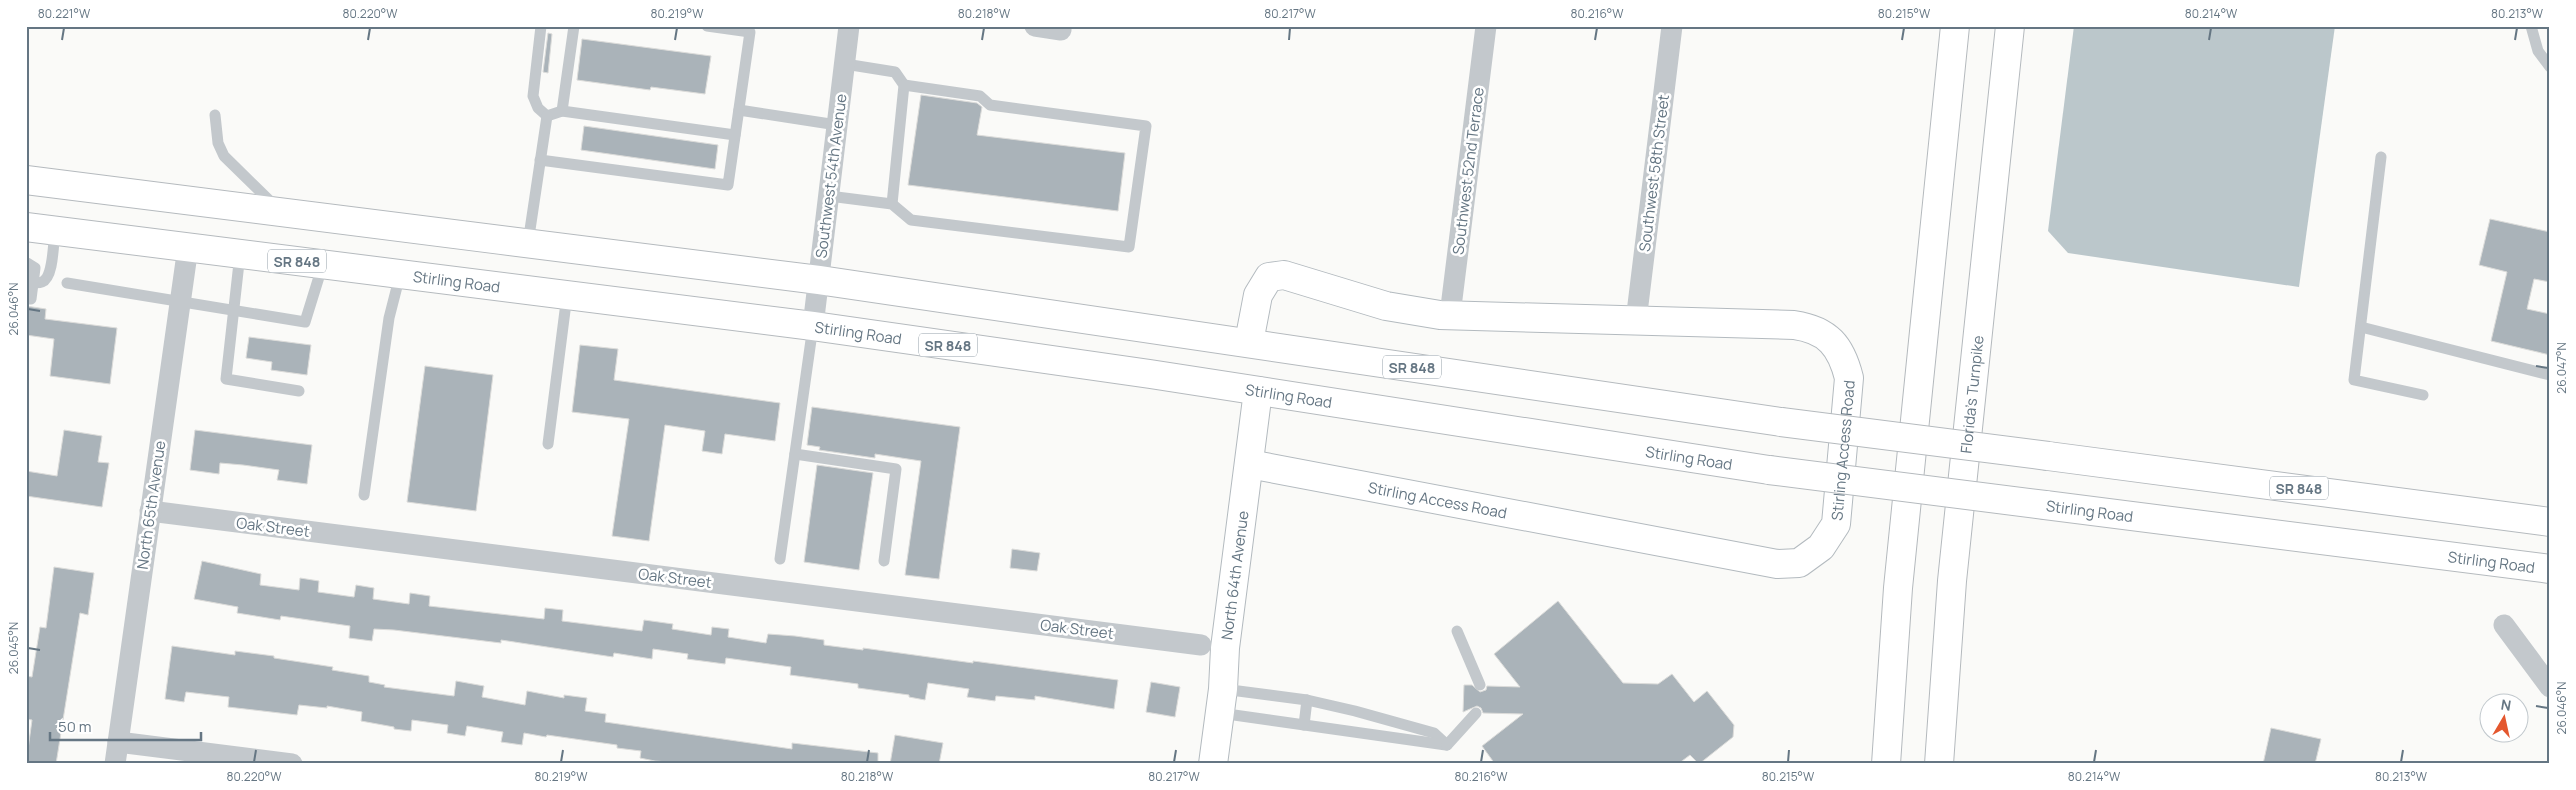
<svg xmlns="http://www.w3.org/2000/svg" width="2576" height="790" font-family="Manrope,sans-serif">
	<rect width="100%" height="100%" fill="#fafaf8"/>
	<polygon fill="#bbc7cb" points="2074,26 2335,26 2299,287 2068,253 2048,231"/>
	<g fill="#aab3b9" stroke="#dcdcda">
		<polygon points="548,33 552,34 548,73 543,72"/>
		<polygon points="582,39 711,56 705,94 651,87 650,90 577,80"/>
		<polygon points="921,95 977,103 982,107 977,135 1125,153 1118,211 908,185"/>
		<polygon points="584,126 718,145 715,169 581,150"/>
		<polygon points="2490,219 2550,232 2550,282 2534,279 2527,309 2550,314 2550,355 2491,341 2507,272 2479,265"/>
		<polygon points="26,306 46,309 45,319 117,328 110,384 50,376 54,339 26,335"/>
		<polygon points="249,337 311,345 307,375 271,370 272,362 246,358"/>
		<polygon points="580,345 618,349 614,380 780,403 775,441 725,434 722,454 702,451 705,431 665,425 649,541 612,536 629,419 572,412"/>
		<polygon points="425,366 493,375 476,511 407,502"/>
		<polygon points="812,407 960,427 939,579 905,575 921,461 875,454 875,458 819,450 820,447 807,445"/>
		<polygon points="64,430 102,436 98,462 109,463 102,507 26,496 26,471 57,476"/>
		<polygon points="195,430 312,445 307,484 277,480 279,470 243,465 220,463 219,474 190,470"/>
		<polygon points="817,465 873,473 859,570 804,562"/>
		<polygon points="1012,549 1040,553 1037,571 1010,568"/>
		<polygon points="202,561 261,574 260,585 299,590 300,578 319,581 318,592 354,597 356,585 374,588 373,599 409,604 410,593 430,596 429,606 544,619 545,608 563,610 562,621 642,631 644,620 673,624 672,629 711,635 712,627 729,629 728,637 766,643 768,634 795,636 824,640 824,645 863,650 863,648 973,663 973,661 1118,680 1114,709 1035,696 1035,700 996,696 995,701 967,697 969,689 928,683 925,700 909,697 909,695 858,688 858,684 790,675 791,667 726,658 725,664 687,659 688,654 653,649 652,659 614,653 613,657 501,640 501,643 394,630 374,629 372,641 349,638 350,626 281,616 280,620 237,613 238,607 194,599"/>
		<polygon points="54,567 94,573 88,615 80,613 56,764 26,764 32,720 26,719 26,676 32,677 40,627 46,628"/>
		<polygon points="1558,601 1623,683 1658,684 1672,674 1694,702 1707,691 1734,725 1733,737 1699,764 1690,755 1678,764 1495,764 1482,746 1523,714 1483,713 1481,708 1477,706 1463,712 1464,685 1472,685 1480,692 1486,690 1487,686 1520,687 1494,654"/>
		<polygon points="172,646 235,655 235,651 274,656 274,658 333,667 332,670 369,676 369,682 385,685 384,687 454,696 456,681 484,686 482,697 525,705 527,691 564,698 564,695 587,698 585,711 606,714 605,722 792,749 792,743 878,753 878,764 696,764 655,761 640,758 641,751 617,748 617,745 547,735 546,737 524,733 522,745 501,742 503,732 467,726 465,736 447,733 448,725 412,720 411,731 394,729 394,727 361,721 362,712 327,706 327,708 299,705 297,715 228,707 229,697 186,692 184,702 165,699"/>
		<polygon points="1151,682 1180,687 1175,717 1146,712"/>
		<polygon points="2271,728 2321,739 2315,764 2263,764"/>
		<polygon points="895,735 943,743 939,764 890,764"/>
	</g>
	<g fill="none" stroke-linecap="round" stroke-linejoin="round">
		<defs>
			<g id="secondary">
				<path id="s1" d="M1249,464L1777,564L1799,563L1821,547L1836,524L1849,378C1841,346 1828,330 1794,325L1440,315L1386,306L1284,275L1269,277L1258,295L1249,342"/>
				<path id="s2" d="M1213,764L1223,689L1225,648L1258,391"/>
			</g>
			<g id="primary">
				<polyline points="26,180 819,280 1781,422"/>
				<path id="s3" d="M26,227L813,326L1150,374L1769,470"/>
				<polyline points="2048,456 2550,522"/>
				<path id="s4" d="M2045,505L2550,569"/>
			</g>
			<g id="highway">
				<polyline points="1886,764 1898,588 1955,26"/>
				<path id="s5" d="M1939,764L1952,581L2010,26"/>
			</g>
		</defs>
		<use href="#secondary" stroke="#b3babf" stroke-width="30"/>
		<use href="#primary" stroke="#b5babe" stroke-width="30"/>
		<use href="#highway" stroke="#b4b9bd" stroke-width="30"/>
		<g stroke="#c3c8cc" stroke-width="11">
			<polyline points="541,26 533,96 538,108 547,116"/>
			<polyline points="2531,26 2538,51 2550,67"/>
			<polyline points="845,64 895,72 904,85 892,204"/>
			<polyline points="739,110 837,125"/>
			<polyline points="562,111 574,26"/>
			<polyline points="215,115 218,143 224,156 275,206"/>
			<polyline points="547,116 562,111 735,135"/>
			<polyline points="2381,157 2354,380 2423,395"/>
			<polyline points="540,160 728,185 750,32 707,26"/>
			<polyline points="829,196 892,204 911,220 1129,247 1146,126 990,105 980,96 904,85"/>
			<polyline points="528,243 547,116"/>
			<polyline points="240,254 226,379 299,391"/>
			<path d="M26,282C31,282 37,284 42,282C54,277 53,243 55,230"/>
			<polyline points="67,283 305,322 323,264"/>
			<polyline points="26,298 31,299 35,268 27,263"/>
			<polyline points="2361,327 2550,375"/>
			<polyline points="548,444 567,295"/>
			<polyline points="795,454 896,469 884,561"/>
			<polyline points="364,495 389,318 400,275"/>
			<polyline points="780,559 813,326"/>
			<polyline points="1457,631 1480,685"/>
			<polyline points="1223,689 1307,700 1355,711 1434,733 1447,745"/>
			<polyline points="1220,713 1446,745"/>
			<polyline points="1304,725 1307,700"/>
			<polyline points="1447,745 1476,713"/>
		</g>
		<g stroke="#c3c8cc" stroke-width="21">
			<polyline points="1035,26 1061,30 1061,26"/>
			<polyline points="1450,315 1486,26"/>
			<polyline points="1636,321 1672,26"/>
			<polyline points="813,326 849,26"/>
			<polyline points="150,511 1201,645"/>
			<polyline points="2504,625 2550,687"/>
			<polyline points="118,742 292,764"/>
			<polyline points="115,764 188,247"/>
		</g>
		<use href="#secondary" stroke="#fff" stroke-width="28"/>
		<use href="#primary" stroke="#fff" stroke-width="28"/>
		<use href="#highway" stroke="#fff" stroke-width="28"/>
		<defs>
			<g id="primary-bridge">
				<polyline points="1781,422 2048,456"/>
				<polyline points="1769,470 2045,505"/>
			</g>
		</defs>
		<use href="#primary-bridge" stroke="#b5babe" stroke-width="30" stroke-linecap="butt"/>
		<use href="#primary-bridge" stroke="#fff" stroke-width="28"/>
	</g>
	<path fill="none" stroke="#657683" stroke-width="2" d="M62,40L64,28M368,40L370,28M675,40L677,28M982,40L984,28M1289,40L1290,28M1595,40L1597,28M1902,40L1904,28M2209,40L2211,28M2515,40L2517,28M28,309L40,311M2536,366L2548,368M28,648L40,650M2536,706L2548,708M254,762L256,750M561,762L563,750M867,762L869,750M1174,762L1176,750M1481,762L1483,750M1788,762L1789,750M2094,762L2096,750M2401,762L2403,750"/>
	<g text-anchor="middle" dominant-baseline="central" stroke-width="5" stroke-linejoin="round" paint-order="stroke">
		<g fill="#fff" stroke="#939fa8" stroke-width="1">
			<rect x="268" y="249.5" width="58" height="23" rx="4"/>
			<rect x="919" y="333.5" width="58" height="23" rx="4"/>
			<rect x="1383" y="355.5" width="58" height="23" rx="4"/>
			<rect x="2270" y="476.5" width="58" height="23" rx="4"/>
		</g>
		<g font-size="14" font-weight="bold" fill="#657683">
			<text x="297" y="261">SR 848</text>
			<text x="948" y="345">SR 848</text>
			<text x="1412" y="367">SR 848</text>
			<text x="2299" y="488">SR 848</text>
		</g>
		<g font-size="15" fill="#657683" stroke="#fff">
			<text transform="translate(1468 171) rotate(-83)">Southwest 52nd Terrace</text>
			<text transform="translate(1654 173) rotate(-83)">Southwest 58th Street</text>
			<text transform="translate(831 176) rotate(-83)">Southwest 54th Avenue</text>
			<text stroke="none"><textPath href="#s3" startOffset="434">Stirling Road</textPath></text>
			<text stroke="none"><textPath href="#s3" startOffset="839">Stirling Road</textPath></text>
			<text stroke="none"><textPath href="#s5" startOffset="371">Florida's Turnpike</textPath></text>
			<text stroke="none"><textPath href="#s3" startOffset="1274">Stirling Road</textPath></text>
			<text stroke="none"><textPath href="#s1" startOffset="688">Stirling Access Road</textPath></text>
			<text stroke="none"><textPath href="#s3" startOffset="1679">Stirling Road</textPath></text>
			<text stroke="none"><textPath href="#s1" startOffset="192">Stirling Access Road</textPath></text>
			<text transform="translate(151 505) rotate(-82)">North 65th Avenue</text>
			<text stroke="none"><textPath href="#s4" startOffset="45">Stirling Road</textPath></text>
			<text transform="translate(273 527) rotate(7)">Oak Street</text>
			<text stroke="none"><textPath href="#s4" startOffset="450">Stirling Road</textPath></text>
			<text stroke="none"><textPath href="#s2" startOffset="190">North 64th Avenue</textPath></text>
			<text transform="translate(675 578) rotate(7)">Oak Street</text>
			<text transform="translate(1077 629) rotate(7)">Oak Street</text>
		</g>
	</g>
	<rect width="2576" height="790" fill="none" stroke="#ffffff" stroke-width="55"/>
	<g transform="translate(2504 718) rotate(9)"><circle r="24" fill="#ffffff" stroke="#c1c8cd"/>
	<path d="M0-4L9 19L0 12L-9 19Z" fill="#e4572e"/>
	<text y="-8" font-size="14" font-weight="bold" text-anchor="middle" fill="#657683">N</text>
	</g>
	<path d="M50 732v8h151v-8" fill="none" stroke="#657683" stroke-width="2.5"/>
	<text x="58" y="732" font-size="15" fill="#657683" stroke="#ffffff" stroke-width="4" paint-order="stroke">50 m</text>
	<rect x="28" y="28" width="2520" height="734" fill="none" stroke="#657683" stroke-width="2"/>
	<g font-size="12" text-anchor="middle" fill="#657683">
		<text x="64" y="18">80.221°W</text>
		<text x="370" y="18">80.220°W</text>
		<text x="677" y="18">80.219°W</text>
		<text x="984" y="18">80.218°W</text>
		<text x="1290" y="18">80.217°W</text>
		<text x="1597" y="18">80.216°W</text>
		<text x="1904" y="18">80.215°W</text>
		<text x="2211" y="18">80.214°W</text>
		<text x="2517" y="18">80.213°W</text>
		<text transform="translate(14 309) rotate(-90)" y="4">26.046°N</text>
		<text transform="translate(2562 368) rotate(-90)" y="4">26.047°N</text>
		<text transform="translate(14 648) rotate(-90)" y="4">26.045°N</text>
		<text transform="translate(2562 708) rotate(-90)" y="4">26.046°N</text>
		<text x="254" y="781">80.220°W</text>
		<text x="561" y="781">80.219°W</text>
		<text x="867" y="781">80.218°W</text>
		<text x="1174" y="781">80.217°W</text>
		<text x="1481" y="781">80.216°W</text>
		<text x="1788" y="781">80.215°W</text>
		<text x="2094" y="781">80.214°W</text>
		<text x="2401" y="781">80.213°W</text>
	</g>
</svg>
